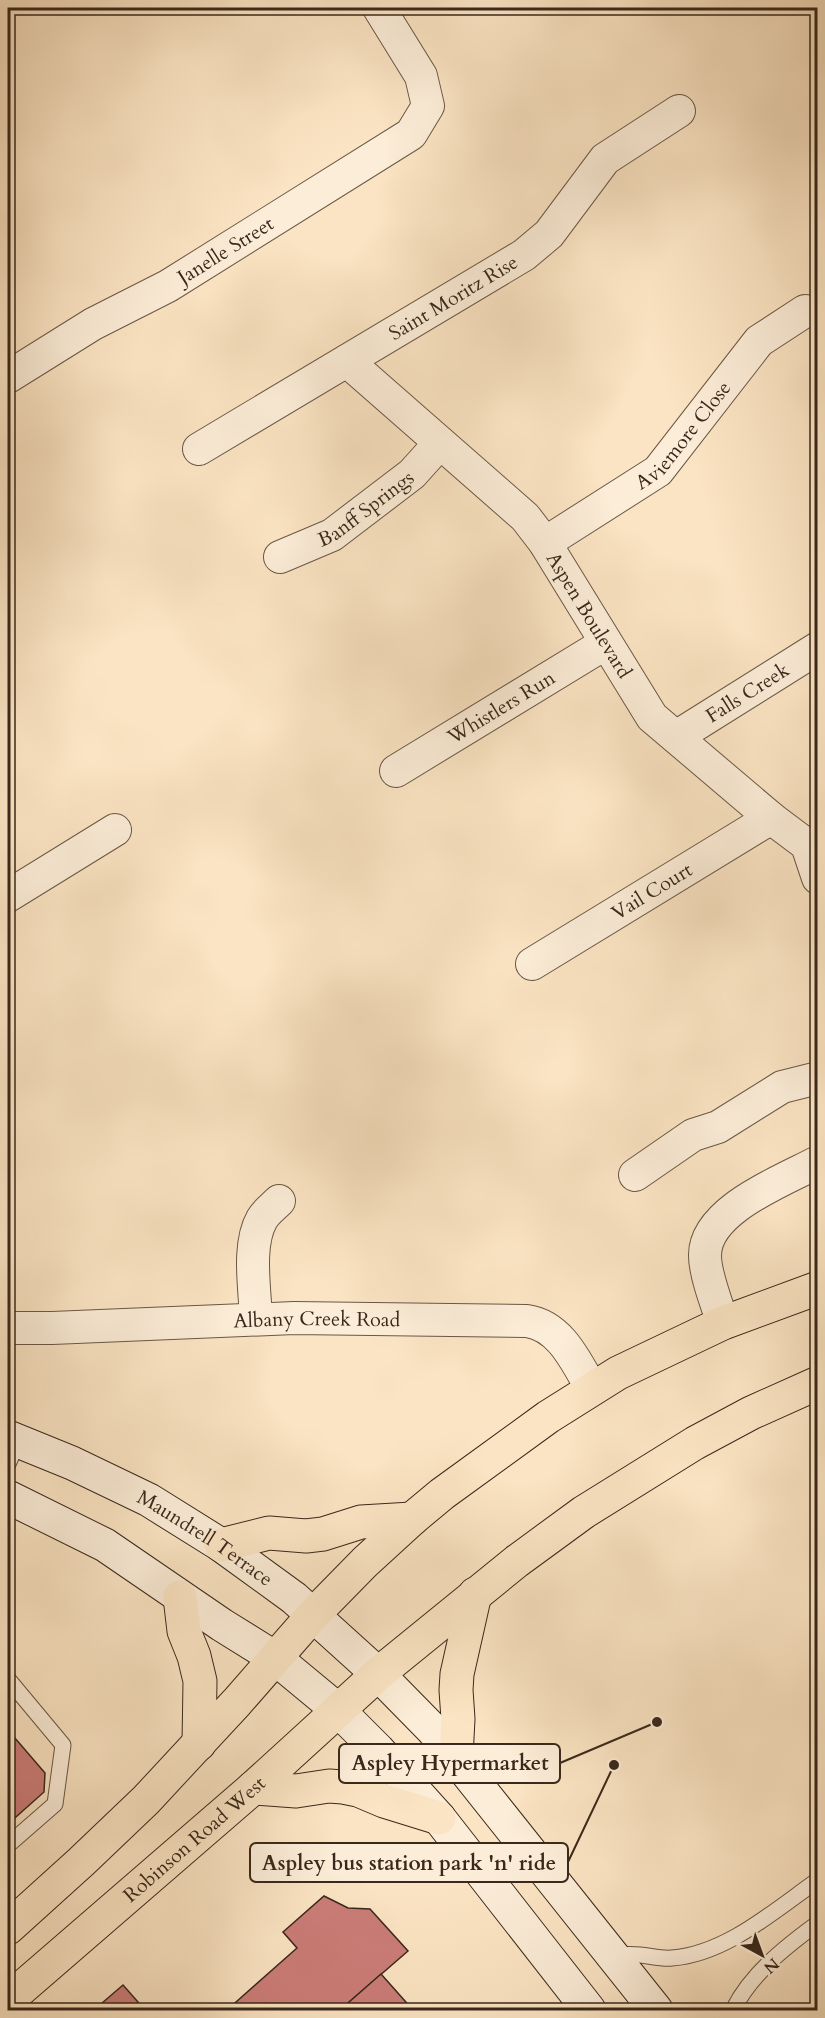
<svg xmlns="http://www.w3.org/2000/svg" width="825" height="2018" font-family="Cardo,serif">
	<rect width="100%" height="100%" fill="#fbe4c3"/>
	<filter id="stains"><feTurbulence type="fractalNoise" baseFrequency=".00333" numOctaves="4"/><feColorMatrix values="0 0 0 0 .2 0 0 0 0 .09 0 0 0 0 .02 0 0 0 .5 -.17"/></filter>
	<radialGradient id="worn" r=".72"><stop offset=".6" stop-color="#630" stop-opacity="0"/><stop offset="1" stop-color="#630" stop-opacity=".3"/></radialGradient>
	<g fill="#cb7d78" stroke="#39281b" stroke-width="1.5">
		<polygon points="8,1730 45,1773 44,1792 8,1824"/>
		<polygon points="324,1896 348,1908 370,1909 408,1951 340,2010 227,2010 297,1948 283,1932"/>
		<polygon points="381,1974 413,2010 340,2010"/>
		<polygon points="123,1985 145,2010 94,2010"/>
	</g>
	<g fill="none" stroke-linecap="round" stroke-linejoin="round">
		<defs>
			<g id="service">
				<polyline points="8,1464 18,1441"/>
				<polyline points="8,1679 63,1745 55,1804 8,1845"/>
				<path d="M612,1955C621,1955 631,1954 640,1955C651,1956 661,1959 672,1958C726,1954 775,1910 818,1880"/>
				<path d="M733,2010C751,1974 785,1947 818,1923"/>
			</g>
			<g id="minor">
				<path id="s1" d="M347,361L525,517L545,543L652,717L771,818L807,845L818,878"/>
				<path id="s2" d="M8,377L93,324L168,286L411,134L428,106L421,76L379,8"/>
				<path id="s3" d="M199,449L524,255L549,234L605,159L679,111"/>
				<path id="s4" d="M545,543L658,471L759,341L805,311"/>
				<path id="s5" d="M280,557L332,535L412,474L439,444"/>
				<path id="s6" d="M676,737L818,648"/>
				<path id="s7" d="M396,771L606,643"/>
				<polyline points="8,896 115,830"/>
				<path id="s8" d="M532,964L771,818"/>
				<polyline points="635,1175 693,1135 718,1127 782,1087 818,1078"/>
				<path d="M256,1319C255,1289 247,1245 262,1219C266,1212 273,1207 279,1201"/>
				<path d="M723,1323C717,1305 705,1274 705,1256C704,1210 784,1180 818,1162"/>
				<path id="s9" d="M8,1328H52L294,1318L527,1321C561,1326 576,1362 592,1389"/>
			</g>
			<g id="secondary">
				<path id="s10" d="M8,1437L72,1463L149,1500L221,1545L294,1598L378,1674L433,1730L656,2010"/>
				<polyline points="8,1497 105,1545 222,1625 275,1658 339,1711 378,1750 439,1818 589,2010"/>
			</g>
			<g id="primary">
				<polyline points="221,1545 269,1533 306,1536 323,1534 361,1522 412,1519"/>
				<polyline points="180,1597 184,1631 194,1656 200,1681 199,1744"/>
				<polyline points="456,1757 458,1719 456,1690 457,1674 475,1594"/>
				<polyline points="253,1788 296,1791 329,1786 343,1787 358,1790 384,1801 439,1818"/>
				<polyline points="8,1928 81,1862 146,1800 237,1702 313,1615 365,1562 412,1519 442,1494 548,1417 618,1373 723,1323 818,1288"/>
				<path id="s11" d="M8,2000L253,1788L378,1674L517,1561L584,1512L695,1443L751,1413L818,1383"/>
			</g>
		</defs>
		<use href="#service" stroke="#6a5745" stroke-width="17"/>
		<use href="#minor" stroke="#6a5745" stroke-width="34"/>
		<use href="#secondary" stroke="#39281b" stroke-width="35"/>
		<use href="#primary" stroke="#39281b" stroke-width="35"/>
		<use href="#service" stroke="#fcedd8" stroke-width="15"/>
		<use href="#minor" stroke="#fcedd8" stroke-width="32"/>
		<use href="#secondary" stroke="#fcedd8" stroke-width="33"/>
		<use href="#primary" stroke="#fbe4c3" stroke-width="33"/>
	</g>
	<g text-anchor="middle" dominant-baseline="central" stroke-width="5" stroke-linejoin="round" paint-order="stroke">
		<g font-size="20" fill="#39281b" stroke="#fcedd8">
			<text stroke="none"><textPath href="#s2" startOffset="252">Janelle Street</textPath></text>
			<text stroke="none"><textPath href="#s3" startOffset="296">Saint Moritz Rise</textPath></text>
			<text stroke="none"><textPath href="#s4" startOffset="177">Aviemore Close</textPath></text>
			<text stroke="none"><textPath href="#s5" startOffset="99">Banff Springs</textPath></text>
			<text stroke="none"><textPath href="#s1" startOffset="354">Aspen Boulevard</textPath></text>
			<text stroke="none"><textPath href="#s6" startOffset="84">Falls Creek</textPath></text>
			<text stroke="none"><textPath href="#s7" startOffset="123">Whistlers Run</textPath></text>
			<text stroke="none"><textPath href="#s8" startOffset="140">Vail Court</textPath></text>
			<text stroke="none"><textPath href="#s9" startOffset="309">Albany Creek Road</textPath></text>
			<text stroke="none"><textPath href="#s10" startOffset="222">Maundrell Terrace</textPath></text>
			<text stroke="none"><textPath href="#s11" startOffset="246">Robinson Road West</textPath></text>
		</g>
	</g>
	<path fill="none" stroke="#39281b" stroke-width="2" d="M657 1722L560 1763M614 1765L568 1862"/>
	<g fill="#39281b" stroke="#fcedd8" stroke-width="2">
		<circle cx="657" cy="1722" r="6"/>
		<circle cx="614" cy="1765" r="6"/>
	</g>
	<g fill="#fcedd8" stroke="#39281b" stroke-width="2">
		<rect x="339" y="1744" width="221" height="39" rx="6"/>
		<rect x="250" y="1843" width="318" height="39" rx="6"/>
	</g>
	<g font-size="21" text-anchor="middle" font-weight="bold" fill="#39281b">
		<text x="450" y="1770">Aspley Hypermarket</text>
		<text x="409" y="1870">Aspley bus station park 'n' ride</text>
	</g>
	<rect width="825" height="2018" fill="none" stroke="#fbe4c3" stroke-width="30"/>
	<rect x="9" y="9" width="807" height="2000" fill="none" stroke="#39281b" stroke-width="3"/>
	<rect x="15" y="15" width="795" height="1988" fill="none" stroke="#39281b" stroke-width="1.5"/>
	<g transform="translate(762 1955) rotate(139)" stroke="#fcedd8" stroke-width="4.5" paint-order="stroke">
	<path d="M0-4.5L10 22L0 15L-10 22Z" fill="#39281b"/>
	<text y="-9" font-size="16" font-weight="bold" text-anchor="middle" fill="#39281b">N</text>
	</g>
	<rect width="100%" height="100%" filter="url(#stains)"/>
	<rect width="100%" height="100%" fill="url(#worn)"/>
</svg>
